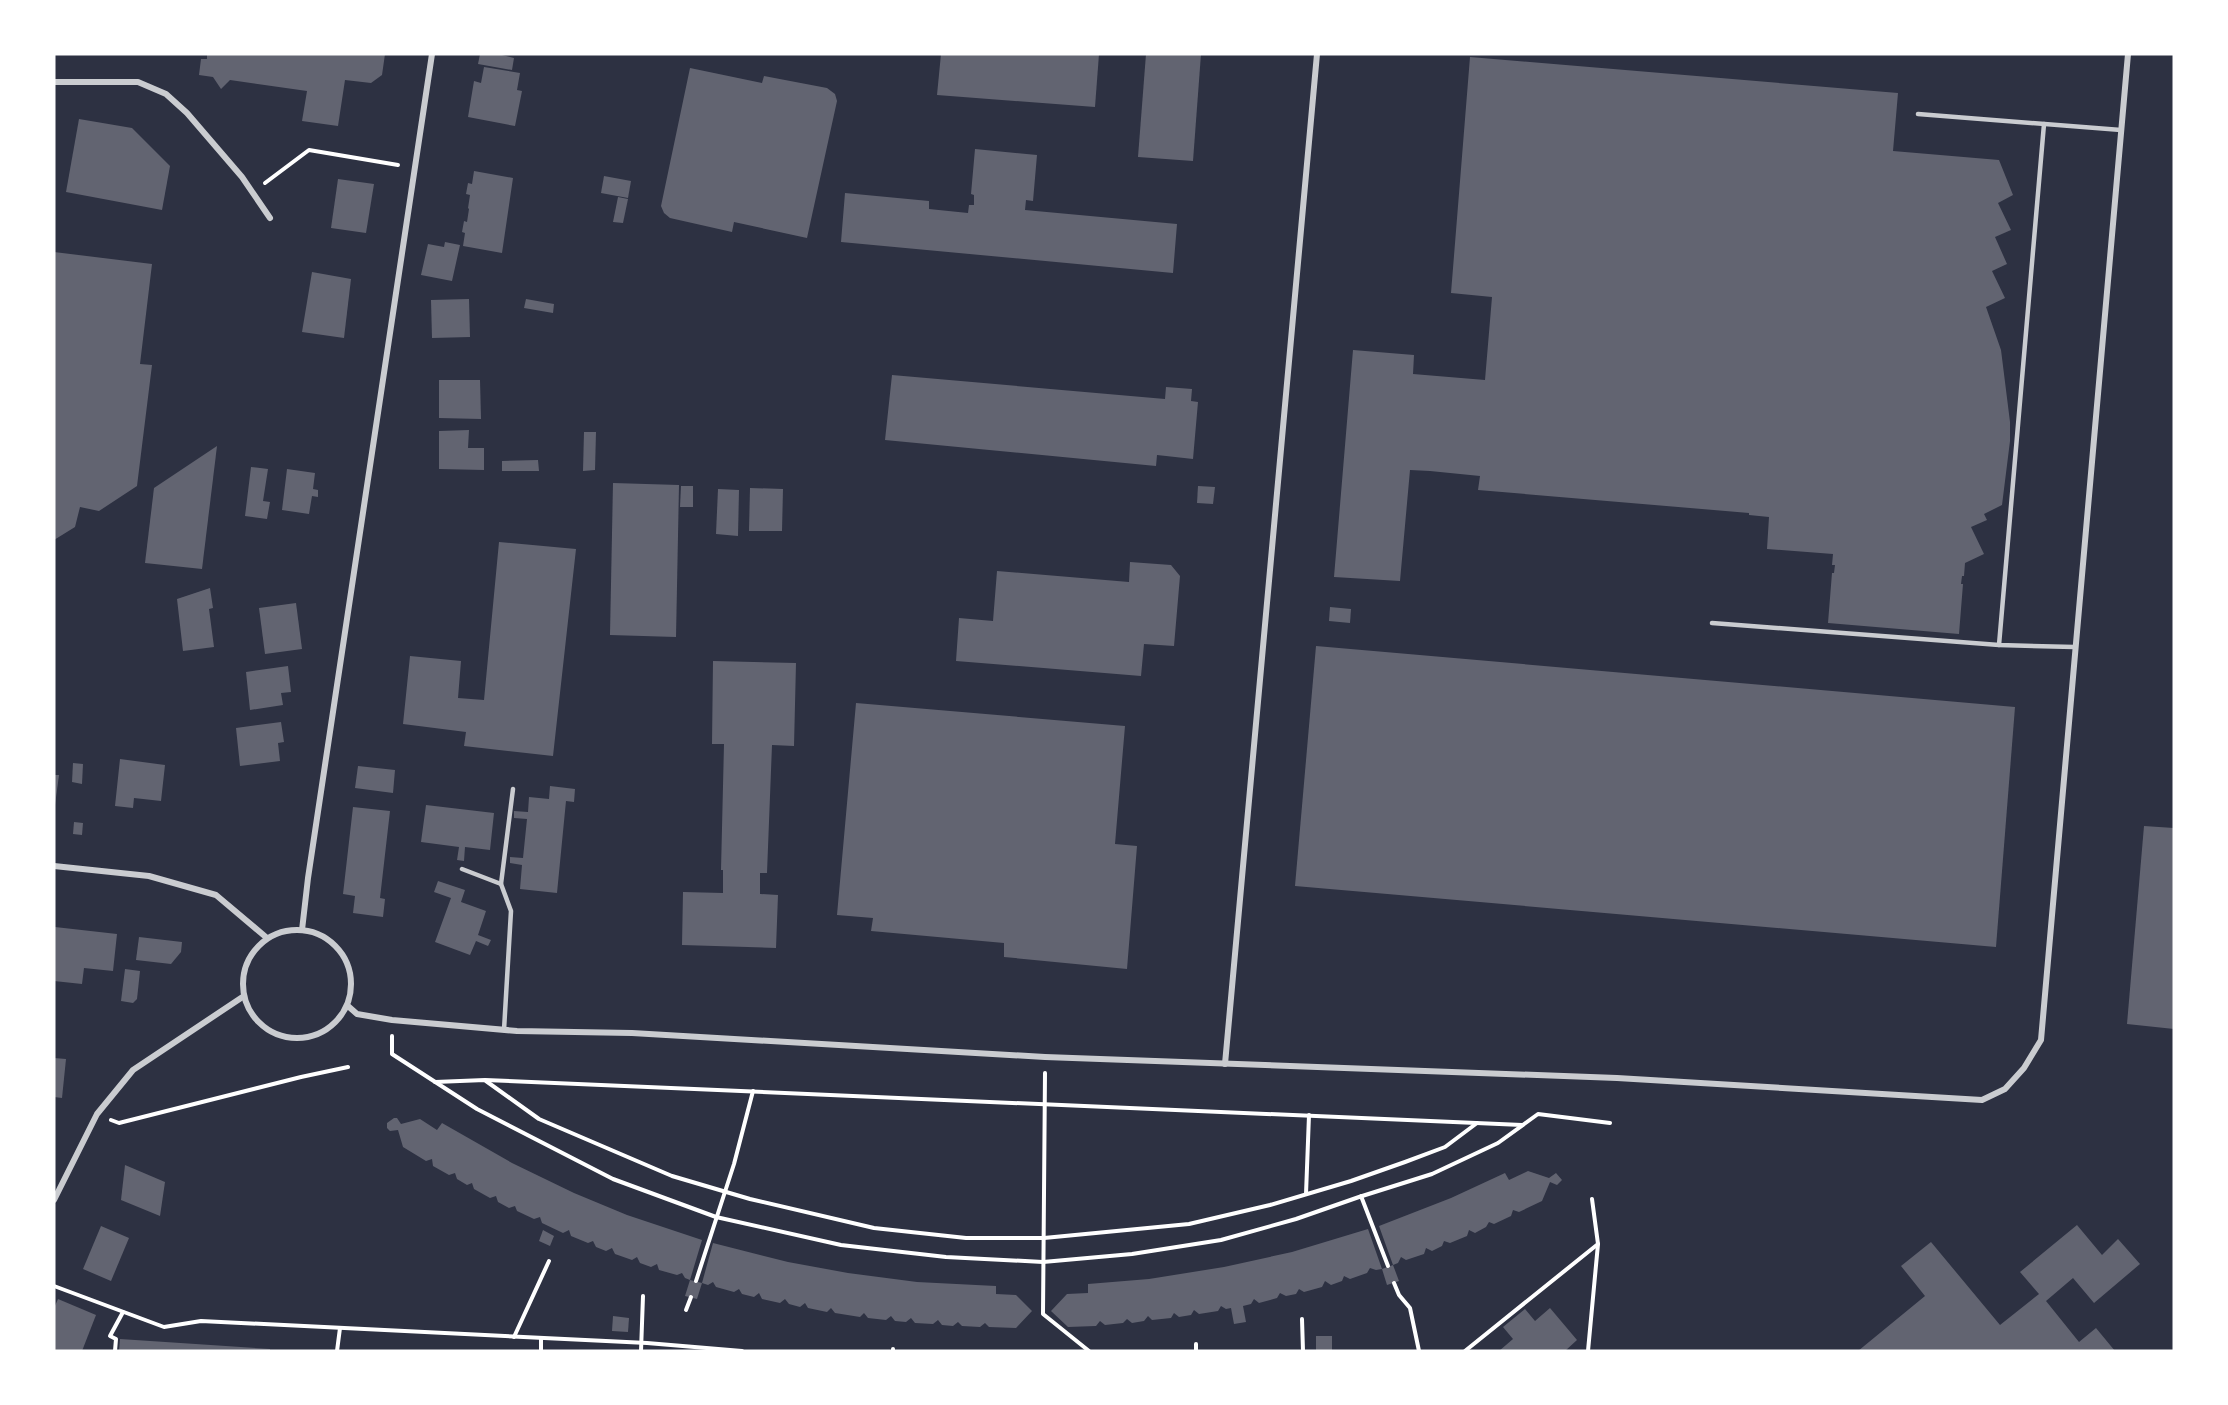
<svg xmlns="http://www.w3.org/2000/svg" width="2228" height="1405" font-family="'PT Sans Narrow',sans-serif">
	<rect width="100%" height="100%" fill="#2d3142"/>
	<g fill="#626471">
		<polygon points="207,54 385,54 382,75 371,83 345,80 338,126 302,121 307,91 230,80 221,89 213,77 199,75 201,59 207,59"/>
		<polygon points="480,54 498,54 514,58 512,70 478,64"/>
		<polygon points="941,54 1099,54 1095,107 937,95"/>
		<polygon points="1146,54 1201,54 1193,161 1138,157"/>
		<polygon points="1470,57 1898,93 1893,151 1999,160 2013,195 1998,203 2011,230 1995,237 2007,264 1992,271 2005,298 1986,307 2001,350 2010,422 2010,441 2002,505 1984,514 1987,520 1971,527 1984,554 1965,563 1964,576 1962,576 1961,584 1963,584 1959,634 1828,623 1832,573 1834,573 1835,565 1832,565 1833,554 1767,549 1769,517 1749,515 1749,513 1478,490 1480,476 1430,471 1410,470 1400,581 1334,577 1353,350 1414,355 1413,374 1485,380 1492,297 1451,293"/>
		<polygon points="484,67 520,73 517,90 522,91 515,126 468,117 474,81 481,83"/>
		<polygon points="690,68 762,83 764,76 827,88 835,94 837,101 807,238 734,222 732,232 670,218 664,213 661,206"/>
		<polygon points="79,119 132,128 170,166 162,210 66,192"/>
		<polygon points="975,149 1037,155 1033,201 1026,200 1025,210 1177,224 1173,273 841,242 845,193 929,201 929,209 968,213 969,205 974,205 974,195 971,194"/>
		<polygon points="474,171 513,178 502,253 463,246 465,233 462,232 464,221 467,222 469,209 468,208 470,195 466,194 468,183 472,184"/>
		<polygon points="604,176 631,181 628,198 601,193"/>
		<polygon points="338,179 374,184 366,233 331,228"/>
		<polygon points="618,197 628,199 623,223 613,222"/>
		<polygon points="445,242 460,245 452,281 421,275 428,244 444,247"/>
		<polygon points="54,252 152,264 140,364 152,365 137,486 99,511 80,507 75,527 54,540"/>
		<polygon points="312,272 351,279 344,338 302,332"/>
		<polygon points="469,299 470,337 432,338 431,300"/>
		<polygon points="526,299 554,304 553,313 524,308"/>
		<polygon points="892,375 1165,399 1166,387 1192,389 1191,401 1198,402 1193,459 1157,455 1156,466 885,440"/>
		<polygon points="439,380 480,380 481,419 439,418"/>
		<polygon points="469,430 468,448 484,448 484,470 439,469 439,431"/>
		<polygon points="584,432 596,432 595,470 583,471"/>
		<polygon points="217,446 202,569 145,563 154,488"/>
		<polygon points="538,460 539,471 502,471 502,461"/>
		<polygon points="251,467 268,469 263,501 270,502 267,519 245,516"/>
		<polygon points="287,469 315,473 313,489 318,490 318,497 312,496 309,514 282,510"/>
		<polygon points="613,483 679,485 676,637 610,635"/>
		<polygon points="681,486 693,486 693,507 680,507"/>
		<polygon points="1198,486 1215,487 1213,504 1197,503"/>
		<polygon points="750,488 783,489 782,531 749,531"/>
		<polygon points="718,489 739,490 738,536 716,534"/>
		<polygon points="499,542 576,549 553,756 464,746 466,732 403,724 410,656 461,661 458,698 484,700"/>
		<polygon points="1130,562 1171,565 1180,576 1174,646 1144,644 1141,676 956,661 959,618 993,621 997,571 1129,582"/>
		<polygon points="210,588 213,608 209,609 214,647 183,651 177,599"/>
		<polygon points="296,603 302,649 265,654 259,608"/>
		<polygon points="1330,607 1351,609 1350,623 1329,621"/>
		<polygon points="1316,646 2015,707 1996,947 1295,886"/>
		<polygon points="713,661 796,663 794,746 772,745 767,873 760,873 760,894 778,895 776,948 682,945 683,892 723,893 723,870 721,870 724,744 712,744"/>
		<polygon points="288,666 291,692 281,693 283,705 250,710 246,672"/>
		<polygon points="856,703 1125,726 1115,844 1137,846 1127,969 1004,957 1004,943 871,931 873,918 837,915"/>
		<polygon points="281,722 284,742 278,743 280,761 240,766 236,728"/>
		<polygon points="120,759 165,765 161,801 134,798 133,808 115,806"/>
		<polygon points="73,763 83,764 82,784 72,782"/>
		<polygon points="358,766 395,770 393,793 355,788"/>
		<polygon points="54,775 59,775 55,805 54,805"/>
		<polygon points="550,786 575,789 574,802 566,801 557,893 520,889 522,865 510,863 510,857 523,858 527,819 514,818 514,811 528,812 529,797 549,799"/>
		<polygon points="426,805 494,813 490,850 465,847 464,861 457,860 459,847 421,842"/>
		<polygon points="353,807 390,811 380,898 385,899 383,917 353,913 355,896 343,894"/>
		<polygon points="74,822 83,823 82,835 73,834"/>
		<polygon points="2144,826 2174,828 2174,1029 2127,1024"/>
		<polygon points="438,881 465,890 461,902 486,911 478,935 491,940 488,946 476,941 470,955 435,942 451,898 434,892"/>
		<polygon points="55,927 117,934 113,971 84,968 82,984 54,981"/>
		<polygon points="139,937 182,942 181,952 171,964 136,960"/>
		<polygon points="125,969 140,971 137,999 133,1003 121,1001"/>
		<polygon points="54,1058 66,1059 62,1098 54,1097"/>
		<polygon points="394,1118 397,1118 401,1124 420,1119 437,1130 442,1123 512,1163 574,1193 627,1215 702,1240 690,1280 685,1278 682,1273 677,1275 659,1270 657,1264 651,1267 640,1263 637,1257 632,1260 615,1254 612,1248 606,1251 596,1247 593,1241 588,1243 571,1236 569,1230 563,1233 542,1223 540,1217 534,1219 517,1211 515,1206 509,1208 498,1202 496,1196 490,1198 474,1189 472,1183 467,1185 457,1179 455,1173 449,1175 433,1166 432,1159 426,1161 403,1147 398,1130 390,1131 387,1128 387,1123"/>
		<polygon points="125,1165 165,1182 160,1216 121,1200"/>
		<polygon points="1528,1171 1549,1178 1556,1173 1562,1180 1557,1185 1550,1182 1542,1201 1519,1212 1513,1210 1511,1216 1494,1224 1489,1222 1486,1227 1475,1233 1469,1230 1467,1236 1450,1243 1444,1241 1442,1246 1432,1251 1426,1248 1424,1254 1406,1260 1401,1257 1398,1263 1393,1265 1379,1226 1451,1198 1505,1173 1509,1180"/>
		<polygon points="2077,1225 2102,1255 2118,1239 2140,1264 2094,1303 2073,1278 2046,1301 2079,1342 2096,1328 2115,1351 1858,1351 1925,1296 1901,1266 1931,1242 2000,1325 2039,1294 2020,1272"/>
		<polygon points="101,1226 129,1238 111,1281 83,1269"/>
		<polygon points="1368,1229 1382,1269 1376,1270 1370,1268 1367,1273 1350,1279 1344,1276 1342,1281 1331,1285 1325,1281 1322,1287 1304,1292 1299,1289 1296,1294 1286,1296 1280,1293 1277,1298 1259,1303 1254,1299 1251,1304 1243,1306 1246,1322 1234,1324 1231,1308 1226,1309 1221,1306 1218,1311 1199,1314 1194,1310 1191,1315 1179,1317 1174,1313 1171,1318 1152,1320 1148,1316 1144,1321 1132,1323 1127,1319 1123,1323 1105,1325 1100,1321 1096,1326 1068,1327 1051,1311 1067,1294 1088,1293 1088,1284 1149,1279 1224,1267 1292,1252"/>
		<polygon points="543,1230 554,1236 550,1246 539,1241"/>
		<polygon points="713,1243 788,1262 848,1273 917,1282 996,1286 996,1294 1016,1295 1032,1311 1016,1328 989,1327 985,1323 980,1327 962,1326 958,1322 953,1326 942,1325 938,1320 933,1324 915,1323 911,1318 906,1322 895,1321 891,1316 886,1320 868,1318 864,1313 860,1317 835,1313 831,1308 827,1312 808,1308 805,1303 800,1307 789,1304 785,1299 780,1303 762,1299 759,1293 754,1297 742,1294 739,1289 734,1292 716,1287 713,1282 708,1285 702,1283 697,1299 685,1296 690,1280 702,1283"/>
		<polygon points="1393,1265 1399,1281 1387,1285 1382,1269"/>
		<polygon points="58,1299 96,1315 82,1351 54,1351 54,1308"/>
		<polygon points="1550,1308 1577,1340 1565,1351 1499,1351 1513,1339 1503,1327 1525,1309 1535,1321"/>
		<polygon points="613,1316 629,1318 628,1332 612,1331"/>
		<polygon points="1316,1336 1332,1336 1332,1351 1316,1350"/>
		<polygon points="120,1339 270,1349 270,1351 119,1351"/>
	</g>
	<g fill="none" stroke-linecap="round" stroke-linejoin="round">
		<g stroke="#fff" stroke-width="4">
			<polyline points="265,183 309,150 398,165"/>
			<polyline points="392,1036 392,1054 477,1109 613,1179 716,1217 841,1245 946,1257 1043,1262 1132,1254 1221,1240 1296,1219 1359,1197 1432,1174 1498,1143 1538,1114 1610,1123"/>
			<polyline points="1045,1073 1043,1314 1089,1351"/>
			<polyline points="486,1081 539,1119 672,1176 750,1199 874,1228 966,1238 1044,1238 1189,1224 1270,1205 1351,1181 1405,1162 1445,1147 1477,1123"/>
			<polyline points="435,1082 485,1080 1522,1125"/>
			<polyline points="111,1120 119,1123 301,1077 348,1067"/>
			<polyline points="1306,1194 1309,1115"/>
			<polyline points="1361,1196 1388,1266"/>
			<polyline points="696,1281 734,1164 753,1091"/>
			<polyline points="1394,1283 1399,1295 1410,1308 1419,1351"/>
			<polyline points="54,1286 164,1327 201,1321 647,1343 742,1351"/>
			<polyline points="686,1310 691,1297"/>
			<polyline points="1302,1319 1303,1351"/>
			<polyline points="514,1337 549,1261"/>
			<polyline points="1196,1344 1196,1351"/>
			<polyline points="115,1351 116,1339 110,1336 123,1312"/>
			<polyline points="337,1351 340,1328"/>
			<polyline points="541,1351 541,1338"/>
			<polyline points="641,1351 643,1296"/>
			<polyline points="893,1351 893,1349"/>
			<polyline points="1465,1351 1598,1244 1592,1199"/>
			<polyline points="1588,1351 1598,1244"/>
		</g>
		<g stroke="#caccd0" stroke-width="4.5">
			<polyline points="1918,114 2121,130"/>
			<polyline points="2044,124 1999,645 2074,647"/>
			<polyline points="1712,623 1999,645"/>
			<polyline points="462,869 501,884 511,911 504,1030"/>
			<polyline points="501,884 513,789"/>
		</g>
		<g stroke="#caccd0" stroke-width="6">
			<polyline points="54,82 138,82 166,94 187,113 242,177 270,218"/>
			<polyline points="54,866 149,876 216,895 267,938"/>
			<circle cx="297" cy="984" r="54"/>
			<polyline points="302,930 308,878 432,54"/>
			<polyline points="348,1006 357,1014 392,1020 517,1031 632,1033 1045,1057 1617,1078 1982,1100 2005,1089 2024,1068 2041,1040 2128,54"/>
			<polyline points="1225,1064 1317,54"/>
			<polyline points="54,1200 97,1114 133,1070 244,996"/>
		</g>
	</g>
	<rect width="2228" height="1405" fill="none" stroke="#ffffff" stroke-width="111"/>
</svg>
